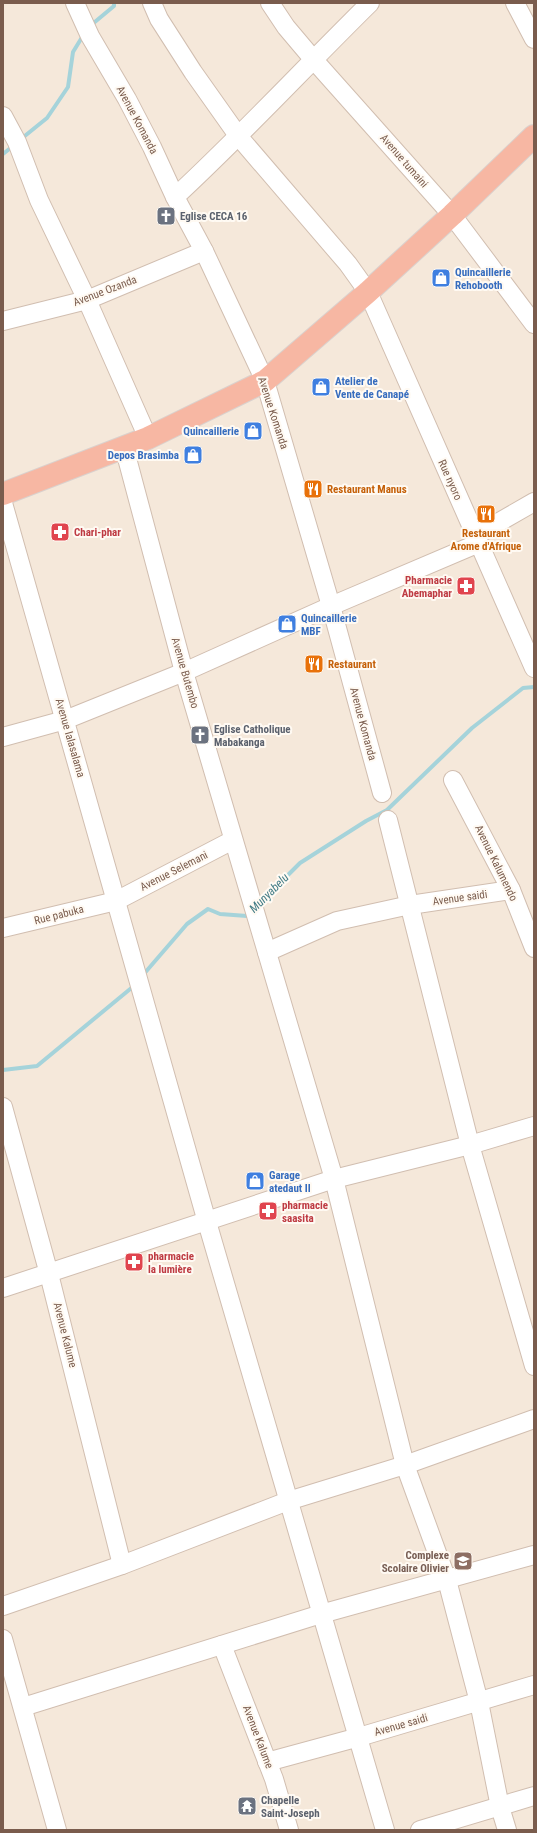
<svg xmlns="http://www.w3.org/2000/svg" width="537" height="1833" font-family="'Roboto Condensed',sans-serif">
	<rect width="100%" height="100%" fill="#fdf6ec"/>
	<rect fill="#f5e8da" x="3" y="3" width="531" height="1827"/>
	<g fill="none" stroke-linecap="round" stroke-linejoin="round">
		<g stroke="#a5d3da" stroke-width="4">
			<polyline points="90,26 114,6 114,3"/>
			<polyline points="21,139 47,118 68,87 73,52 84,34"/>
			<polyline points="3,154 13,146"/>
			<polyline points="258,905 300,863 366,821 387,810 472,728 523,688 534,687"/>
			<polyline points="143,975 187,924 208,909 220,914 247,916 250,912"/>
			<polyline points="3,1070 37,1066 135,985"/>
		</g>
		<defs>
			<g id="minor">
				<polyline points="75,3 90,36 127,99 152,147 175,197 204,251 265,381 331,606 382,793"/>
				<polyline points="152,3 159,19 193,72 239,137 348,264 368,292 534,668"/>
				<polyline points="270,3 286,27 313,59 452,215 534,324"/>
				<polyline points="515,3 534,39"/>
				<polyline points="3,116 17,142 39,200 87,300 148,438"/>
				<path d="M175,197C242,135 304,68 370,3"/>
				<polyline points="3,321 87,300 204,251"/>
				<polyline points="124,447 184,672 334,1179 405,1465 447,1580 479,1702 500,1807 507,1830"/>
				<polyline points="3,503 207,1222 385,1830"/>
				<polyline points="475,536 534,502"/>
				<polyline points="3,737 65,720 184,672 331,606 479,543"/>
				<polyline points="453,780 511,890 534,948"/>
				<polyline points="388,820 470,1145 534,1366"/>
				<polyline points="3,928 116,901 233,840"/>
				<polyline points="267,952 337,921 410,905 511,890"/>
				<polyline points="3,1107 49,1274 122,1565"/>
				<polyline points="3,1288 334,1179 470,1145 534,1126"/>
				<polyline points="3,1606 122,1565 288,1501 405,1465 534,1419"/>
				<polyline points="3,1639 57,1830"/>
				<polyline points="222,1645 274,1779 289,1830"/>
				<polyline points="23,1707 321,1614 534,1555"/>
				<polyline points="267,1762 359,1737 534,1685"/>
				<polyline points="420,1830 534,1796"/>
			</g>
			<polyline id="highway" points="3,494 148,438 265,381 368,292 452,215 534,136"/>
		</defs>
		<use href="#minor" stroke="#d1beb0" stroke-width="20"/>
		<use href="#highway" stroke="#dad1cd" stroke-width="24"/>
		<use href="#minor" stroke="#fff" stroke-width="18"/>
		<use href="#highway" stroke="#f7b7a3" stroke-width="22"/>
	</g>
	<defs>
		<symbol id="church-square" viewBox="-11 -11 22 22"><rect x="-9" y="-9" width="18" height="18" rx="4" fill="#6b7280" stroke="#fffaf3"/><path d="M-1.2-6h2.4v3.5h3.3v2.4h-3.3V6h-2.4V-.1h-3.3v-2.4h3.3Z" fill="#fff"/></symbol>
		<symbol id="shop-square" viewBox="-11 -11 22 22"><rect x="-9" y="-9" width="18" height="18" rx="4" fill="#3f7fe0" stroke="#fffaf3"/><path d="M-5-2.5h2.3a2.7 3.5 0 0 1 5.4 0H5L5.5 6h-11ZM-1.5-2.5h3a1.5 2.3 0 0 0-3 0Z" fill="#fff"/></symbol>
		<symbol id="restaurant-square" viewBox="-11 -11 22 22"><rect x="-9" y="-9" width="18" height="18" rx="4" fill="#e8710a" stroke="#fffaf3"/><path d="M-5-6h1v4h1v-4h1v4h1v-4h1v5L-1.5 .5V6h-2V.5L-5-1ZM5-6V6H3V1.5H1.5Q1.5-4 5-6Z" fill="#fff"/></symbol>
		<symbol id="pharmacy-square" viewBox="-11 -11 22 22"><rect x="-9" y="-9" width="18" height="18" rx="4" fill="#e0444e" stroke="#fffaf3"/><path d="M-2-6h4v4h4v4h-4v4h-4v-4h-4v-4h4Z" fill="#fff"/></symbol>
		<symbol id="school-square" viewBox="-11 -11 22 22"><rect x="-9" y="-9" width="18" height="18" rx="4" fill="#8d6e63" stroke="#fffaf3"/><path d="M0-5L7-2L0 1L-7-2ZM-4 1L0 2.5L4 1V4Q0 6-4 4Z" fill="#fff"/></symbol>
		<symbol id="temple-square" viewBox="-11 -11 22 22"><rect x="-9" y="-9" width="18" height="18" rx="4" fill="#6b7280" stroke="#fffaf3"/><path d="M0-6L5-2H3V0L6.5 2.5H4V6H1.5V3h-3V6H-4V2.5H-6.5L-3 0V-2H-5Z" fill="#fff"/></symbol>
	</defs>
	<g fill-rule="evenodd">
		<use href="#church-square" x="155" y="205" width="22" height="22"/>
		<use href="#shop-square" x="430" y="267" width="22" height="22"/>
		<use href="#shop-square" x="310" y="376" width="22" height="22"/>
		<use href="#shop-square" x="242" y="420" width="22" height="22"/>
		<use href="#shop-square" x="182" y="444" width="22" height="22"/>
		<use href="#restaurant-square" x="302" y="478" width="22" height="22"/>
		<use href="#restaurant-square" x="475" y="503" width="22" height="22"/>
		<use href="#pharmacy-square" x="49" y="521" width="22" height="22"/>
		<use href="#pharmacy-square" x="455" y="575" width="22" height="22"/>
		<use href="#shop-square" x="276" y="613" width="22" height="22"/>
		<use href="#restaurant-square" x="303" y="653" width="22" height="22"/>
		<use href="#church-square" x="189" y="724" width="22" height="22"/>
		<use href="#shop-square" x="244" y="1170" width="22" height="22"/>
		<use href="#pharmacy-square" x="257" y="1200" width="22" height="22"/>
		<use href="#pharmacy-square" x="123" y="1251" width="22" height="22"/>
		<use href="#school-square" x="452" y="1550" width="22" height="22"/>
		<use href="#temple-square" x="236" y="1795" width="22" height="22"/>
	</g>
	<g text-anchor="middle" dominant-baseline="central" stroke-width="4" stroke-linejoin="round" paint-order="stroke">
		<g font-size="11" fill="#7a5c4d" stroke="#fffaf3">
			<text transform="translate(137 120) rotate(62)">Avenue Komanda</text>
			<text transform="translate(404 161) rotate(49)">Avenue tumaini</text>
			<text transform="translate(105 291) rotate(-21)">Avenue Ozanda</text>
			<text transform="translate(273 413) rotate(72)">Avenue Komanda</text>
			<text transform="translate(450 480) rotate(66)">Rue nyoro</text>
			<text transform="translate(185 673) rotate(74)">Avenue Butembo</text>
			<text transform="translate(363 724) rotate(75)">Avenue Komanda</text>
			<text transform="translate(70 738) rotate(74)">Avenue lalasalama</text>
			<text transform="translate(496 863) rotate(64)">Avenue Kalumendo</text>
			<text transform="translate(174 871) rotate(-27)">Avenue Selemani</text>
			<text transform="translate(460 898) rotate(-8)">Avenue saidi</text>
			<text transform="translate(59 915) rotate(-14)">Rue pabuka</text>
			<text transform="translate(65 1335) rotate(76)">Avenue Kalume</text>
			<text transform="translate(401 1725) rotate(-16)">Avenue saidi</text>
			<text transform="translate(258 1737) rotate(69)">Avenue Kalume</text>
		</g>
		<g font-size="11" font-weight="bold" fill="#5b616d" stroke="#fffaf3" text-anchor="start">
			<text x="180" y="216">Eglise CECA 16</text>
			<text x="214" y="729">Eglise Catholique<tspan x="214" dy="13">Mabakanga</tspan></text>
			<text x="261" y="1800">Chapelle<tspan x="261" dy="13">Saint-Joseph</tspan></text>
		</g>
		<g font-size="11" font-weight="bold" fill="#366cbe" stroke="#fffaf3" text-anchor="start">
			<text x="455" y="272">Quincaillerie<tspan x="455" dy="13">Rehobooth</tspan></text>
			<text x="335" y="381">Atelier de<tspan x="335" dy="13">Vente de Canapé</tspan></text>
			<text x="239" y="431" text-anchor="end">Quincaillerie</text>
			<text x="179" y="455" text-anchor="end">Depos Brasimba</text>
			<text x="301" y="618">Quincaillerie<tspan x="301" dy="13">MBF</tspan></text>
			<text x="269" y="1175">Garage<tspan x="269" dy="13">atedaut II</tspan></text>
		</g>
		<g font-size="11" font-weight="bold" fill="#c56008" stroke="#fffaf3" text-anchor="start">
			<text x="327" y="489">Restaurant Manus</text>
			<text x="486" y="533" text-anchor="middle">Restaurant<tspan x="486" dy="13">Arome d'Afrique</tspan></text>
			<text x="328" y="664">Restaurant</text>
		</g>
		<g font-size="11" font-weight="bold" fill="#be3a42" stroke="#fffaf3" text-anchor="start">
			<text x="74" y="532">Chari-phar</text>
			<text x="452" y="580" text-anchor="end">Pharmacie<tspan x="452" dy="13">Abemaphar</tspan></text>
			<text x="282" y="1205">pharmacie<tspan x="282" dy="13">saasita</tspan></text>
			<text x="148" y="1256">pharmacie<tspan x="148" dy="13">la lumière</tspan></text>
		</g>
		<g font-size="11" font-weight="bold" fill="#785e54" stroke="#fffaf3" text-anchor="end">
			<text x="449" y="1555">Complexe<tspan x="449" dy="13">Scolaire Olivier</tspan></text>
		</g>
		<g font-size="12" font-style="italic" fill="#437c86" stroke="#fffaf3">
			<text transform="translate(269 893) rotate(-45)">Munyabelu</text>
		</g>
	</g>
	<rect width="537" height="1833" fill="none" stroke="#7a5c4d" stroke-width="8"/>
</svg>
